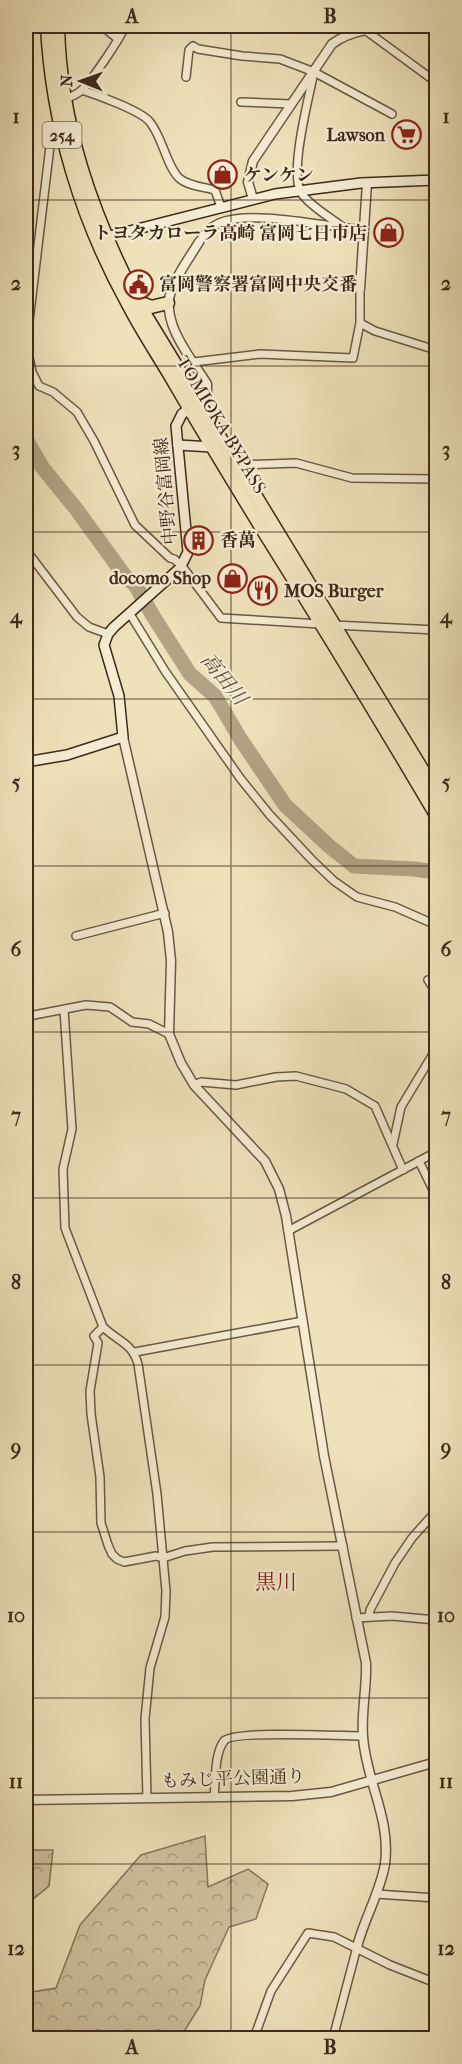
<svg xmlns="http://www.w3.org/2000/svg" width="462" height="2064" font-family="'IM FELL French Canon','Noto Serif JP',serif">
	<defs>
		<pattern id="forest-crowns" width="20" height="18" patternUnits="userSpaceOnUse" patternTransform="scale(1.5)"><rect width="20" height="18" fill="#d0c3a0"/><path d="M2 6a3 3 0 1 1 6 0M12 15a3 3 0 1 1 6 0" fill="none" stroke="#aa9f82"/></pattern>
	</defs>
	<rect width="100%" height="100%" fill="#eee2bb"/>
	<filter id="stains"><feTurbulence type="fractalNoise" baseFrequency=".00333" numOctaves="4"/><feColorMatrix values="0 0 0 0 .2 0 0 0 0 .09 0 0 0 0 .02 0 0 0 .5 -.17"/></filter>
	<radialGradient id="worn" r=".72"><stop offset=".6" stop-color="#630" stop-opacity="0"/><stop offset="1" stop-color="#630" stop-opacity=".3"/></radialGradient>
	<g fill="url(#forest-crowns)" stroke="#87765d" stroke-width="1.5">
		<polygon points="205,1836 208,1887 248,1869 268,1884 256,1919 229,1927 205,1980 200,2006 180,2038 26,2038 26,1993 56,1988 80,1925 141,1855"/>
		<polygon points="26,1850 53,1850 49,1886 26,1905"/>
	</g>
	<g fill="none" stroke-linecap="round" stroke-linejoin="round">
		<polyline stroke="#b2a384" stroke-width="15" points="26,439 42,467 77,510 124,575 136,586 153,616 190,674 215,696 241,740 285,805 329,846 354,866 414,869 436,872"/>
		<defs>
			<g id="minor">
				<polyline points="102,26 118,39"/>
				<polyline points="342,26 347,35"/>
				<polyline points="365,30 436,82"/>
				<path d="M314,72C309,97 288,176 302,194C312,208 332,218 345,229"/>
				<polyline points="186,77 189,50 193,46 198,49 242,56 280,59 314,72 392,114"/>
				<path d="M82,90C97,95 139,110 149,121C162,135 166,165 179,178C188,186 204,187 215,190L221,207"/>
				<path d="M65,99C71,97 76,95 82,90C92,80 120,39 125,26"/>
				<polyline points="241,102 291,104"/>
				<path d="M199,242C205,233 210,227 219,223C251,209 327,227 364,230"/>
				<polyline points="360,289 360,323 375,331 436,350"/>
				<polyline points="26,343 32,372 39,386 53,392 77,412 94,441 135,525 170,558 174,559 182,566 221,618 320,624"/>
				<polyline points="26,346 50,146 56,136 62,134"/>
				<polyline points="194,362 260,354 353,358 360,323"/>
				<polyline points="236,465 296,463 352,478 436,479"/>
				<polyline points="26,550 77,617 89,627 108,634"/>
				<polyline points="130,614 165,671 240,778 269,814 311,859 334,881 357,897 395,907 436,925"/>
				<polyline points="334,625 436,630"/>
				<polyline points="76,936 165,913"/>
				<polyline points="428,980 436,992"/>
				<path d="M64,1010L72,1129L63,1169L65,1228L103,1327C119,1342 132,1343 138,1364L157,1494L166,1591L165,1617L150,1668L145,1719L147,1798"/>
				<polyline points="26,1014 34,1015 86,1005 110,1007 132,1022 149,1024 169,1034"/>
				<polyline points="194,1085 201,1082 236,1085 276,1077 296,1076 346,1089 375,1106 403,1170"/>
				<polyline points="393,1144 401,1107 436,1049"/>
				<polyline points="419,1161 436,1196"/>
				<polyline points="288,1231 436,1152"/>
				<polyline points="103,1327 94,1336 98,1343 90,1391 91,1414 100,1477 101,1523 108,1545 112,1554 117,1559 124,1562 156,1556 163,1558 185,1551 213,1547 343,1546"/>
				<polyline points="135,1352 303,1321"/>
				<polyline points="369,1616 370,1610 395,1563 412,1538 436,1511"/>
				<polyline points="356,1618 392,1616 436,1620"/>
				<path d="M214,1796C216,1781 214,1754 224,1741C232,1730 343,1736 363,1736"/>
				<polyline points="376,1894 436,1898"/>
				<polyline points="254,2038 271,1991 308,1933 334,1937 390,1965 436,1983"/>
				<polyline points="333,2038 357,1947"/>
			</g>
			<g id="tertiary">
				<path d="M253,199L248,182L253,161L332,44C355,27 384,28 412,26"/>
				<path d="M199,242C190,257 177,274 171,291C160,322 191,358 207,384V393L200,402"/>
				<polyline points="360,289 367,183"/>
				<path d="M123,737L168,932L171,961L169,1034L181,1063L194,1085L265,1161L279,1189L286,1216L324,1456L366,1663C367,1688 361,1712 363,1737C366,1781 391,1818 385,1864C380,1893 364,1919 357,1947"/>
				<polyline points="26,1800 292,1796 331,1792 436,1762"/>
			</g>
			<g id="secondary">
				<polyline points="102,238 275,194 361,183 436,180"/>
				<polyline points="178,445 212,447"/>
				<polyline points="26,762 67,755 123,737 119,696 104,645 108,634 114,627 180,568 188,552 176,426 182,414 193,406"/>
			</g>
			<g id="trunk">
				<path d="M47,26C52,124 81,220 129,306C143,333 160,358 175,384C204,434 234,483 264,532C323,626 380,720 436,815"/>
				<path d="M58,26C60,124 92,214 137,301L436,792"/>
				<polyline points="137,301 151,307 168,303"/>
			</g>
		</defs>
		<use href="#minor" stroke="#6a5842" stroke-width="10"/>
		<use href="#tertiary" stroke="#6a5842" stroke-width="11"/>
		<use href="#secondary" stroke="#3e2a1a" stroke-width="12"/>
		<use href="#trunk" stroke="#3e2a1a" stroke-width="15"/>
		<use href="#minor" stroke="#f4ecd3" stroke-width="7"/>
		<use href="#tertiary" stroke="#f4ecd3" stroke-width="8"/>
		<use href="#secondary" stroke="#f4ecd3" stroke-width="9"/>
		<use href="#trunk" stroke="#eee2bb" stroke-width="12"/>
	</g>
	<path fill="none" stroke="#3e2a1a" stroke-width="1.5" stroke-opacity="0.55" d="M231,26V2038M26,200H436M26,366H436M26,532H436M26,699H436M26,866H436M26,1032H436M26,1198H436M26,1365H436M26,1532H436M26,1698H436M26,1864H436"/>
	<defs>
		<symbol id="supermarket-ring" viewBox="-11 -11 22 22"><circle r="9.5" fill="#f4ecd3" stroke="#8f2418" stroke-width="1.5"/><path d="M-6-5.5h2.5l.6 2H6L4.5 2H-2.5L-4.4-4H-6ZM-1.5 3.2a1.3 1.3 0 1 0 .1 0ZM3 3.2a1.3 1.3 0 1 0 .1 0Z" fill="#8f2418"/></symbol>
		<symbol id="shop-ring" viewBox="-11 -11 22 22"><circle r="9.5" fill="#f4ecd3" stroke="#8f2418" stroke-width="1.5"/><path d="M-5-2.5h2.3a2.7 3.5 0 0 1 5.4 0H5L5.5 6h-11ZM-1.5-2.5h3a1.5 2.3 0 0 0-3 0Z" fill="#8f2418"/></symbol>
		<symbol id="civic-ring" viewBox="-11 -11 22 22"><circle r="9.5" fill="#f4ecd3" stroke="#8f2418" stroke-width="1.5"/><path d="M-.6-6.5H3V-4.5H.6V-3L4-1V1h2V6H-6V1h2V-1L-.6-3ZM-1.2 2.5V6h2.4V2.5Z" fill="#8f2418"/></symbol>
		<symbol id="building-ring" viewBox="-11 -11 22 22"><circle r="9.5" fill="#f4ecd3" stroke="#8f2418" stroke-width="1.5"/><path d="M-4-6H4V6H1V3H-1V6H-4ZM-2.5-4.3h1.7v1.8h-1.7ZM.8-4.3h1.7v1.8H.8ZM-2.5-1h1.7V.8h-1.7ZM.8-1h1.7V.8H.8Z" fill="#8f2418"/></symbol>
		<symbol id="restaurant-ring" viewBox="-11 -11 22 22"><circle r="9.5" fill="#f4ecd3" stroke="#8f2418" stroke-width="1.5"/><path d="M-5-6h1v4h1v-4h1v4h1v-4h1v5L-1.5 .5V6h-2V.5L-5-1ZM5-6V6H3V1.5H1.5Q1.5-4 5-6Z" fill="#8f2418"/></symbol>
	</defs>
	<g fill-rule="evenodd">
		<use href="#supermarket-ring" x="390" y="118" width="33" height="33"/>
		<use href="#shop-ring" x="206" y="158" width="33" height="33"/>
		<use href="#shop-ring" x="372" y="216" width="33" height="33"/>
		<use href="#civic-ring" x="122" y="268" width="33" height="33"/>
		<use href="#building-ring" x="182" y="524" width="33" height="33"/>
		<use href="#shop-ring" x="216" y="562" width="33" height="33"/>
		<use href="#restaurant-ring" x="246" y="574" width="33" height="33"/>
	</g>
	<g text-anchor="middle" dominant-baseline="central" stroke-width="4.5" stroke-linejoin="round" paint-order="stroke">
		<rect fill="#f4ecd3" stroke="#756452" stroke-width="1.5" x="42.5" y="122" width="39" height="26" rx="4.5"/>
		<g font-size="16" font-weight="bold" fill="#3e2a1a">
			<text x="62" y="135">254</text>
		</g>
		<g font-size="18" font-weight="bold" fill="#3e2a1a" stroke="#f4ecd3" text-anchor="start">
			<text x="385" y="135" text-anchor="end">Lawson</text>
			<text x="244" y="175">ケンケン</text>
			<text x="367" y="233" text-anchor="end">トヨタカローラ高崎 富岡七日市店</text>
			<text x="159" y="284">富岡警察署富岡中央交番</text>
			<text x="220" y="540">香萬</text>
			<text x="211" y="578" text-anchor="end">docomo Shop</text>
			<text x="284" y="591">MOS Burger</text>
		</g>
		<g font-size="18" fill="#3e2a1a" stroke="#f4ecd3">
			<text transform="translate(221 425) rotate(59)">TOMIOKA BYPASS</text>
			<text transform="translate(166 491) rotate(-95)">中野谷富岡線</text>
			<text transform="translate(233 1779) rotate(-2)">もみじ平公園通り</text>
		</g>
		<g font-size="20" font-style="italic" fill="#614e3a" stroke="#f4ecd3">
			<text transform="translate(224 679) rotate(51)">高田川</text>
		</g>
		<g font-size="21" fill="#7a1f14" stroke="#f4ecd3">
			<text x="276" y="1582">黒川</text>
		</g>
	</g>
	<rect width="462" height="2064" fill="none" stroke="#eee2bb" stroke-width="66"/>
	<g transform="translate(81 81) rotate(271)" stroke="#f4ecd3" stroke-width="4.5" paint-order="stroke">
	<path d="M0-4.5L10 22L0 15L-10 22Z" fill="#3e2a1a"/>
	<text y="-9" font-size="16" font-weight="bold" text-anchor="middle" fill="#3e2a1a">N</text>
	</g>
	<rect x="33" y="33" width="396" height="1998" fill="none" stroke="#3e2a1a" stroke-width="2"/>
	<g font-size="20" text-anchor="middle" font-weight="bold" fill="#3e2a1a">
		<text x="132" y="23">A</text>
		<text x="330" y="23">B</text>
		<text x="16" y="123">1</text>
		<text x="446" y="123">1</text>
		<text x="16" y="290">2</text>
		<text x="446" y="290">2</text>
		<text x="16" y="456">3</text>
		<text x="446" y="456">3</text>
		<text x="16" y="623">4</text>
		<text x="446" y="623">4</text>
		<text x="16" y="789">5</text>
		<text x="446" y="789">5</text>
		<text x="16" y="956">6</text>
		<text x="446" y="956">6</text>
		<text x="16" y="1122">7</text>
		<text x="446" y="1122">7</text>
		<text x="16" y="1289">8</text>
		<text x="446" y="1289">8</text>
		<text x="16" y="1455">9</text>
		<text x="446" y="1455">9</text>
		<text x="16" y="1622">10</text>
		<text x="446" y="1622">10</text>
		<text x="16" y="1788">11</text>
		<text x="446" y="1788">11</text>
		<text x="16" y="1955">12</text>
		<text x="446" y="1955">12</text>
		<text x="132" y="2054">A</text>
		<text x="330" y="2054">B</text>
	</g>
	<rect width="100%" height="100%" filter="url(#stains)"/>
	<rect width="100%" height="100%" fill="url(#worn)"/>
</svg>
